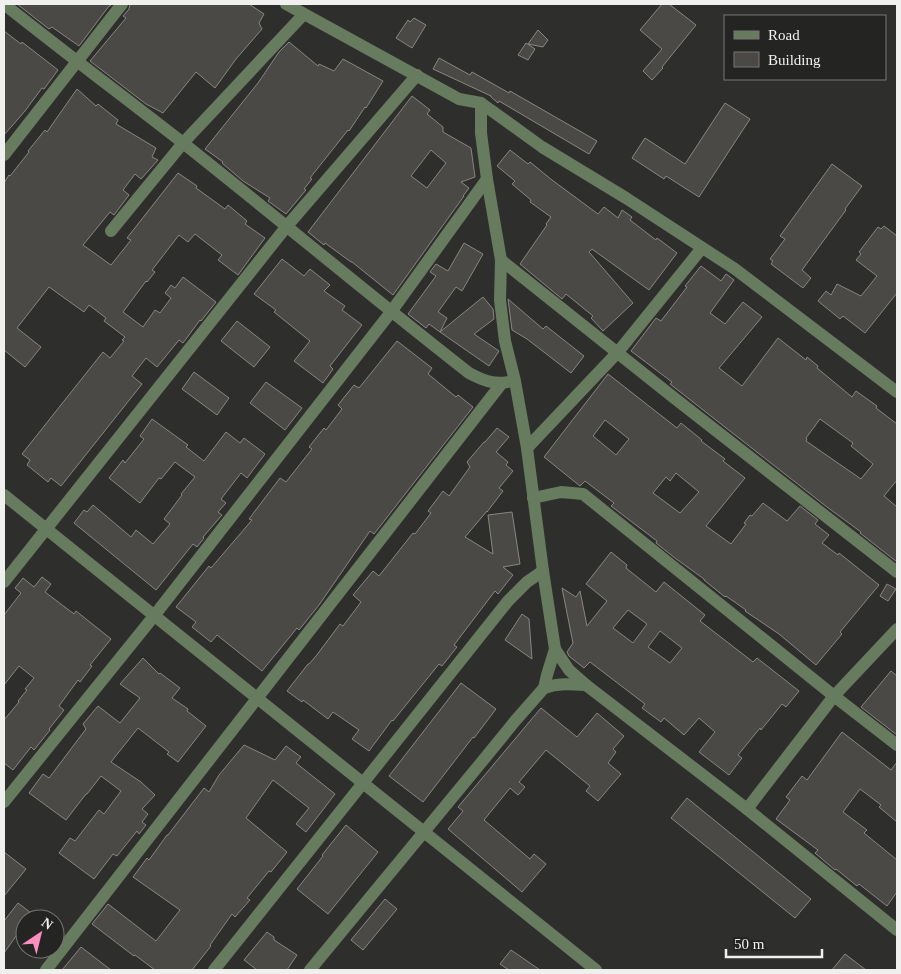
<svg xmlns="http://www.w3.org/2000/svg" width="901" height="974" font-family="Georgia,serif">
	<rect width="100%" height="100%" fill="#2e2f2c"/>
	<g fill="#4a4946" stroke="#878683" fill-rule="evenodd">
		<polygon points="17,4 112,4 110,6 109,6 79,46 52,27 49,29"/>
		<polygon points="130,4 249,4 264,14 259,23 262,29 236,59 215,88 196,72 163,113 146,104 90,61 126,18 123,16 129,9"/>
		<polygon points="662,4 669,4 696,25 662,67 663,68 652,80 643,71 662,49 640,30"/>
		<polygon points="414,18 426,25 412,48 396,38 408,20 410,22"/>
		<polygon points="538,30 548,40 543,47 528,44"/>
		<polygon points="4,31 21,44 22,42 58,70 44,89 42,88 25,111 4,135"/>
		<polygon points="289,42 318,66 319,64 334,71 343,59 383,81 366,108 365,107 349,131 348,130 310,178 312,179 304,189 306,190 286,214 268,201 270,198 243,181 222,163 223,162 205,149 258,83 279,52"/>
		<polygon points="526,43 535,49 528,60 518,55"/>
		<polygon points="439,58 470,75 472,72 509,93 510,91 597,141 589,154 499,101 498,103 491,97 491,96 433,69"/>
		<polygon points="77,89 96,106 98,104 118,120 116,124 156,148 152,157 158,160 141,179 135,174 123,190 129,195 114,215 110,212 83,245 111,265 131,240 127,238 178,173 197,186 196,188 225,209 228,205 247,221 245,224 265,238 238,275 218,260 222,255 195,234 188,242 179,235 152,270 155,272 147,282 146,281 123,312 143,327 155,310 160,313 171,298 165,293 171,285 175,288 183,277 216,302 201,321 200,320 183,343 179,340 157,367 146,358 132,376 142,384 61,486 51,478 48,482 27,465 30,460 22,454 103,352 110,358 124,341 122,340 125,337 104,321 106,318 89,305 84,312 49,287 17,328 41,347 25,367 4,350 4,183 9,175 10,176 29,152 28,151 45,130 47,132"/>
		<path d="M412,96L430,110L427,114L443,127V132L471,148L475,177L461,182L469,188L463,196H464L393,295L352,262H351L325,243L324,245L308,232ZM431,150L446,163L427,188L411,176Z"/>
		<polygon points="725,103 750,119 699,197 666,176 664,179 632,158 645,138 685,164"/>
		<polygon points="510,150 528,164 530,162 552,180 598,214 604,207 618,218 622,210 632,217 630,220 656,240 657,238 677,253 649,290 592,249 589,252 633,303 603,331 591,318 593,316 566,294 562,299 520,264 547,225 546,224 551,217 530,202 531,200 512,184 515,181 497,166"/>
		<polygon points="832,164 862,186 845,209 846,210 802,270 811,278 803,288 771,264 773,261 770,259 785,239 780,236"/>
		<polygon points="884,226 897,236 897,293 865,333 843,316 840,319 818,301 826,291 831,295 837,284 861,296 877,276 856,260 861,254 859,252 878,227 881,229"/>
		<polygon points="464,243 483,254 462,291 456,287 438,312 447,318 440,332 429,324 426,328 408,314 436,276 430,272 436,264 448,271"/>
		<polygon points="282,259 304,276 310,269 330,285 324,291 345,306 342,310 362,325 330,366 333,369 323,383 294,361 310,341 274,312 276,310 254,294"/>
		<path d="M701,266L721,281L726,274L734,280L710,313L725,324L743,302L762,317L719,368L742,386L778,338L806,360L807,357L818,366L817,368L852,397L856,391L877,406L876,408L897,424V480L884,496L897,507V562L860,533L861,532L827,507L670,384L672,382L631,351L656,318L661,321L687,287L685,286ZM820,419L853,443L851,446L873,464L861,479L806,441L807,439L806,438Z"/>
		<polygon points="483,297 493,309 494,319 474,334 499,351 489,366 440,332"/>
		<polygon points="508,299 543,329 546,326 584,356 571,373 527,339 512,330"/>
		<polygon points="237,321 270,347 254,367 221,341"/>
		<polygon points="397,341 432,368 428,374 456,397 458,395 473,407 374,534 370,531 319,605 299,630 297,628 262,671 217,635 211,642 192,627 196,622 176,607 209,566 211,568 252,520 249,519 280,478 286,482 312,449 309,447 324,428 326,430 342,409 338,405 354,385 359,388"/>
		<polygon points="194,372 229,398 217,415 182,389"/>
		<path d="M608,374L677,428L681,423L702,440L701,441L725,459L723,461L745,478L706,526L731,544L746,524L744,523L750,515L752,516L763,503L787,521L800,506L818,520L815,524L829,535L822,543L838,555L839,553L879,585L840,632L842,634L816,665L779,634L745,611L746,610L726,596L725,597L704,580V579L675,558L656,543L657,541L611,506L614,503L585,481L580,486L544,457ZM605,420L629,439L616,455L593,436ZM676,473L699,492L680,513L653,493L666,477L670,481Z"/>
		<polygon points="266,382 302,408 285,430 250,403"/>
		<polygon points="152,419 188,445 186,447 204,461 226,432 240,443 244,438 265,454 247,478 241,473 221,499 226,503 218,512 222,515 203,537 204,538 197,547 193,544 156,590 74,523 84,510 87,512 93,505 131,537 136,530 153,544 170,524 164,519 182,495 181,494 195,477 175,462 161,479 159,478 140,503 109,478 123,460 125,463 144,439 140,436"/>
		<polygon points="497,428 509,437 496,452 508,462 506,465 513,471 499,488 503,491 487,512 487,511 465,537 493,554 488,515 512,512 520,564 503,567 513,575 498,594 495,591 454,645 457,647 442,666 439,664 393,721 392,720 369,751 352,739 359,730 333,712 328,719 303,700 302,702 287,691 308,664 309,664 316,656 340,624 343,626 361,602 353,595 373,571 379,576 413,533 415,534 431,513 428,511 443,491 449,496 470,467 467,462 484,442 485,442"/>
		<path d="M611,552L627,565L626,568L656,592L664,582L705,615L700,621L753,662L757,658L799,691L786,707L782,704L761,730L760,728L738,755L742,758L729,775L699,752L715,732L699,718L684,735L664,718L661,722L642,708L645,704L590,662L584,668L569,656L567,652L573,643L562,588L576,597L580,591L587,626L607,601L586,584ZM628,610L647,624L633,643L613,628ZM660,631L682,648L670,663L648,647Z"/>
		<polygon points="42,577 51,584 45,592 74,614 76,611 111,639 90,665 92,666 80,682 78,680 59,706 64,710 49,729 50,730 34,750 31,747 13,770 4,763 4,720 19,702 18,701 27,690 25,689 34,678 19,666 4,685 4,615 21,593 15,588 23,578 34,587"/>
		<polygon points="887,584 896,589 888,601 880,596"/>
		<polygon points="522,614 529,619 532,659 505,640"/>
		<polygon points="143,658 159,674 160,673 180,688 172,698 188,709 187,711 206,726 178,762 167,754 169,752 138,728 111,762 141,782 155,795 142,809 148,814 142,822 146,825 139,834 137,831 117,856 113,854 94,879 59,853 70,838 75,841 99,810 104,814 121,791 101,776 87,794 86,794 66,820 29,793 43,774 49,778 86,729 83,724 98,706 120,723 140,698 120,684"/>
		<polygon points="891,671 897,676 897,735 861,707"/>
		<polygon points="461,683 496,709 474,738 473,737 423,802 389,776"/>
		<polygon points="541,708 577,737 597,713 624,736 613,749 616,752 608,763 621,774 598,801 586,791 590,786 546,750 519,782 525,787 518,795 510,788 484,820 530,859 534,854 546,864 522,892 448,829 463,811 458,807"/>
		<polygon points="842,732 891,770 897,762 897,822 879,807 881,805 860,789 843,812 867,830 864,833 897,860 897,892 887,906 859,884 857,886 836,869 835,870 815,853 818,850 776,819 790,800 786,797 802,776 807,780"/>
		<polygon points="244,745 275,760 286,746 301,757 296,763 335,794 306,832 296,824 309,808 273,780 246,818 287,852 271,872 269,871 247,898 250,900 235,917 232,914 210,945 211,946 192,970 155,970 135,955 134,956 92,924 108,904 156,941 180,910 133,877 147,858 149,860 167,835 168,835 204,788 209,792 219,775"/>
		<polygon points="687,798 811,899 795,918 671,818"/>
		<polygon points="346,825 378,852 328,914 297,889 323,856 322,855"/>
		<polygon points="4,852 26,869 4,896"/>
		<polygon points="385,899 397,909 363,950 351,940"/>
		<polygon points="18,903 39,919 25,919 25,938 19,932 4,953 4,921"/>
		<polygon points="267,932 274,937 274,940 297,955 287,970 257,970 244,960"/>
		<polygon points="81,947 111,970 62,970"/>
		<polygon points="511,950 527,961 540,970 509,970 500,964"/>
		<polygon points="845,954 866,970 832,970"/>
	</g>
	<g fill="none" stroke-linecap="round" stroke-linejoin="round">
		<g stroke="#677b5e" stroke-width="12">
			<path d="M4,4C63,51 124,97 183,143C279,219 373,298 469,373C482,380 494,385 508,382"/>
			<polyline points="286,4 459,99 481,103 542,147 626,198 735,269 897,392"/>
			<polyline points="481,103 481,133 487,179 501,260 500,300 505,341 515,381 527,448 543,571 555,649 569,670 586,685 747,809 897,930"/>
			<polyline points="4,155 122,4"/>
			<polyline points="111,231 183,143 304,14"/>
			<polyline points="501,260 673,397 897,572"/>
			<polyline points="527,448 618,352 702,248"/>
			<polyline points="4,495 596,970"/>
			<polyline points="533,498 561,492 583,494 834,696 897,745"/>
			<polyline points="4,582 287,226 417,75"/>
			<path d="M544,688C558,683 571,684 586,685"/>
			<polyline points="4,802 154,616 391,312 487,179"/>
			<polyline points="747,809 834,696 897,629"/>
			<polyline points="46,970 502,383"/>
			<polyline points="214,970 508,601 527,582 543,571"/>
			<polyline points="310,970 480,764 515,721 544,688 547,675 555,649"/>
		</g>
	</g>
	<rect width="901" height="974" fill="none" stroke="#f0f0ee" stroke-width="10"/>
	<rect x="724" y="15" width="162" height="65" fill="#242522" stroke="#767674"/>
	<rect x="734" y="31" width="25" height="8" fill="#677b5e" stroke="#767674"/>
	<text x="768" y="40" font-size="15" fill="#f0f0ee">Road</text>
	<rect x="734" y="52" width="25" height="15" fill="#4a4946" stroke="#767674"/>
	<text x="768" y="65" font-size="15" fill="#f0f0ee">Building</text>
	<g transform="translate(40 934) rotate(35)"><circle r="24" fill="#242522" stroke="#767674"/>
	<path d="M0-4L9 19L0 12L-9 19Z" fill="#fd8ebf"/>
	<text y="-8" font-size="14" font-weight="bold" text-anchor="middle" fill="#f0f0ee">N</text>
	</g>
	<path d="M726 949v8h96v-8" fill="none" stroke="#f0f0ee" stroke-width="2.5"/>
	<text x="734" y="949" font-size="15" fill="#f0f0ee" stroke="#242522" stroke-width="4" paint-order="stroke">50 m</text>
</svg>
